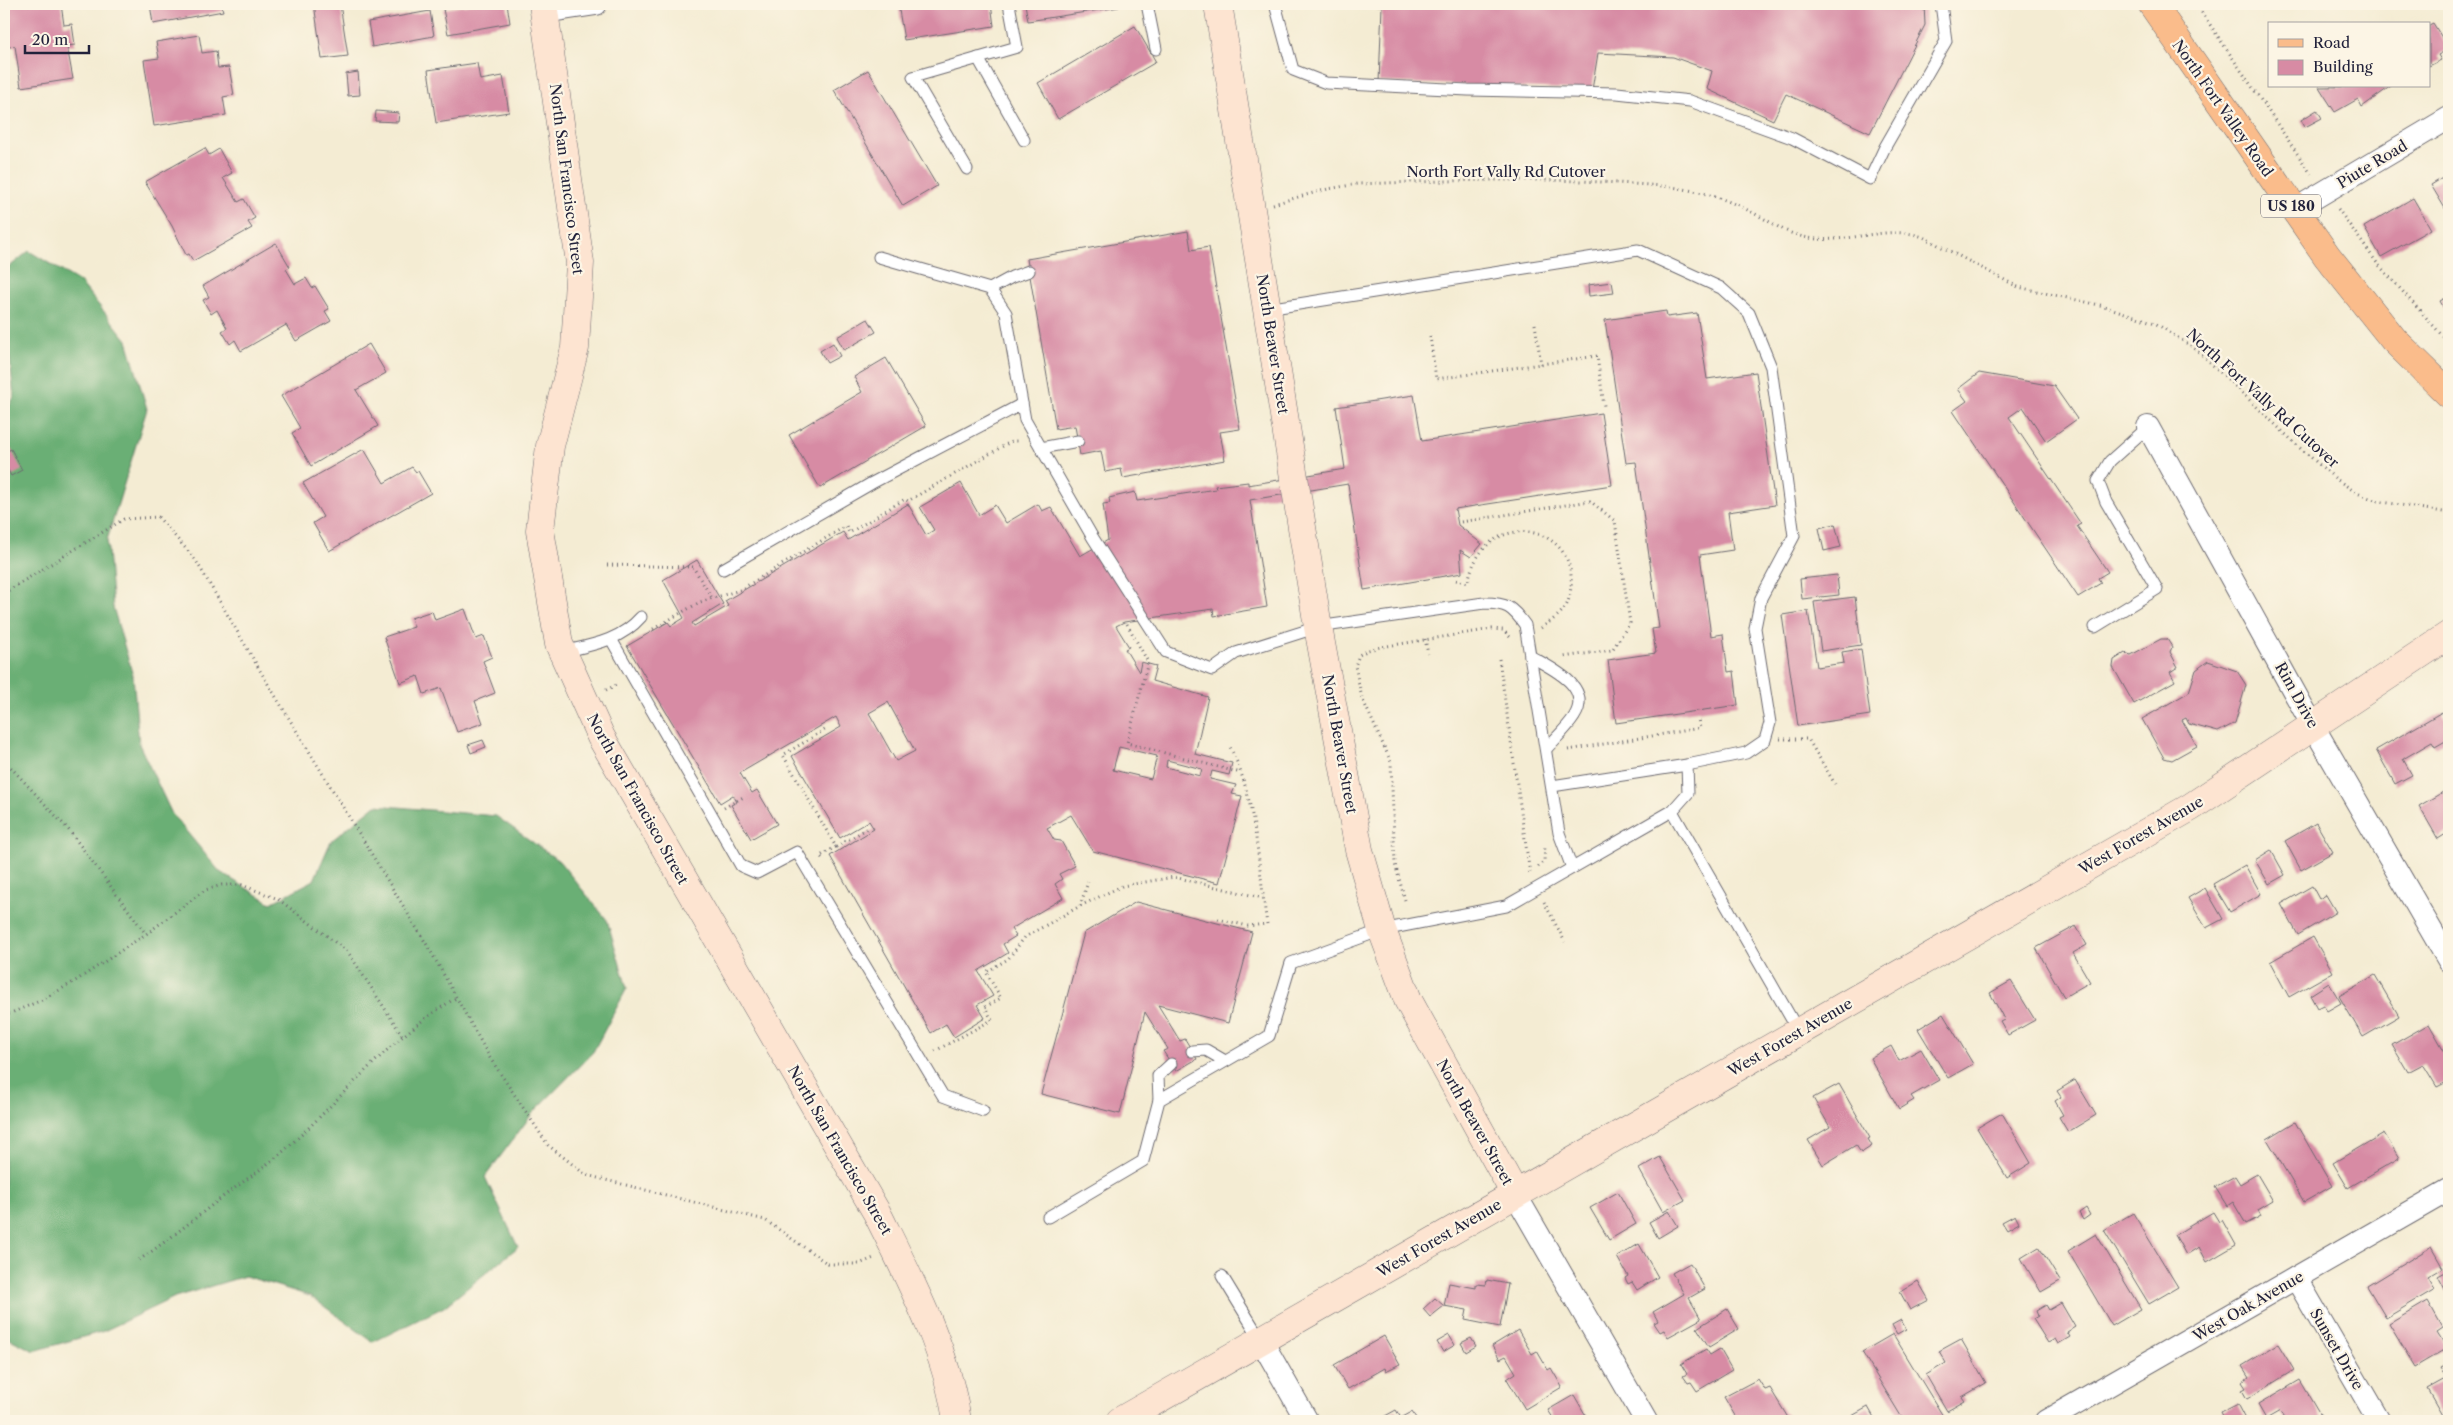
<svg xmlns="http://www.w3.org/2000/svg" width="2453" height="1425" font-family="'Libre Caslon Text',serif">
	<rect width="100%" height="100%" fill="#fcf5e5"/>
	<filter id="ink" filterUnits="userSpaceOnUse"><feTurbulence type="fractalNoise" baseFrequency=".02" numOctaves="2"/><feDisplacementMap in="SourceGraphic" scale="10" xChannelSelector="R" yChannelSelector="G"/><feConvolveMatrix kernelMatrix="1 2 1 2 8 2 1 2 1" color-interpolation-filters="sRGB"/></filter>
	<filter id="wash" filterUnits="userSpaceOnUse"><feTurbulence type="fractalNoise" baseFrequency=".0096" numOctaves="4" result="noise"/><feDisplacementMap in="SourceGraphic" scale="20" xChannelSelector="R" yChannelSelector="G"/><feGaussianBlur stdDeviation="1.12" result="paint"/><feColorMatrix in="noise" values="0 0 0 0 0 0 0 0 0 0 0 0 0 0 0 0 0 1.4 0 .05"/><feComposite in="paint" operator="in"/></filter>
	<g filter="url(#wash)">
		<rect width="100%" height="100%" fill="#f4ecd3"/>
		<polygon fill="#6baf74" stroke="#466858" points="29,251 80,282 127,340 147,409 107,540 113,607 133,676 139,744 172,814 220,872 271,903 314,880 331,841 376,805 496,816 559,861 607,920 627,988 593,1052 532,1114 485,1177 518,1247 444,1307 373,1342 310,1296 245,1276 175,1297 104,1331 34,1351 4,1336 4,416 14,397 4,306 4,271"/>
		<g id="blocks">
			<g fill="#d78ba4" fill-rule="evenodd">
				<polygon points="4,4 61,4 64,25 72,24 75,45 67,46 73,79 21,87 15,46 4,48"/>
				<polygon points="150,4 221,4 223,11 153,24"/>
				<polygon points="314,4 340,4 348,56 322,59"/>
				<polygon points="475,4 507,4 510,23 448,34 443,9"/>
				<polygon points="898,4 991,4 994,26 904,40"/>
				<polygon points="1025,4 1119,4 1119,7 1028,21"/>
				<polygon points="1359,4 1924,4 1925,25 1870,133 1786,94 1773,120 1707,89 1712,71 1673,57 1598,53 1592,90 1379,82 1382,6"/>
				<polygon points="430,11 434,36 372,47 368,22"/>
				<polygon points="2433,23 2449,49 2438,55 2441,60 2429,66 2429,25"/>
				<polygon points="1135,26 1156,62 1058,119 1038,83"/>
				<polygon points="199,35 202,53 216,51 218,68 229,67 234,95 223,97 226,115 154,126 144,60 159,58 156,42"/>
				<polygon points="477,63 480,80 503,76 509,112 436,123 428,70"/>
				<polygon points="868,70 937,186 903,206 834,90"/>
				<polygon points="358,72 360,95 348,96 346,74"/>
				<polygon points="2391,86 2362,107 2358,99 2335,112 2319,87"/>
				<polygon points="2317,110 2322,118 2305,127 2301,120"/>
				<polygon points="376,111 399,113 398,122 375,121"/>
				<polygon points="205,148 209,155 219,149 232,173 223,178 238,202 244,199 255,218 248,222 252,228 193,261 189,254 186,255 172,226 145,182"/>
				<polygon points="2449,174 2449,215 2431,185"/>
				<polygon points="2413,198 2431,229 2381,257 2364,227"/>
				<polygon points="1188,231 1191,250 1209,247 1240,429 1220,432 1225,460 1123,478 1121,469 1105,472 1101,451 1080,455 1075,426 1056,429 1027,259"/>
				<polygon points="276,243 290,267 286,269 295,284 306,278 312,288 315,286 329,309 325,311 331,321 296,341 286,325 241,351 235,340 230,344 222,331 227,328 217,310 211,314 203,300 209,297 203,286"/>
				<polygon points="1612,282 1614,293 1589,296 1588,285"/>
				<polygon points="2449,296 2449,317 2440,301"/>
				<polygon points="1666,311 1667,317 1697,313 1707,379 1756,372 1775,505 1728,512 1733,550 1700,555 1711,636 1723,634 1728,672 1734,671 1738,705 1616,723 1608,660 1656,653 1652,629 1659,628 1636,462 1626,463 1605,320"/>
				<polygon points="868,319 876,332 844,350 837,337"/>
				<polygon points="833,343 840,356 827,363 820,351"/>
				<polygon points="369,344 386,373 356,390 378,426 311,466 292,433 300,428 281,396"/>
				<polygon points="886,358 926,426 820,488 789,435 862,392 854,377"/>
				<polygon points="1979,373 2054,386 2077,419 2046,441 2023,407 2009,417 2081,524 2077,526 2108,572 2098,578 2101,583 2078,597 1953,411 1967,401 1958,389"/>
				<path d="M1414,395L1422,441L1601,413L1612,485L1455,509L1458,525L1482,544L1471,557L1460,550L1462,573L1364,590L1348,484L1250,500L1267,607L1214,616L1213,609L1124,622L1116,626L1129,647L1125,649L1139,672L1141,662L1156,666L1152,681L1208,697L1195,754L1232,763L1229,775L1212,771L1210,779L1236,785L1232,794L1242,796L1219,883L1093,851L1071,815L1047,828L1054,840L1061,841L1075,866L1059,874L1062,879L1055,884L1063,898L1011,929L1016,936L1003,944L1008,953L978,971L993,996L977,1005L985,1018L954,1037L946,1024L931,1033L830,856L874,829L869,821L840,838L792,756L841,727L836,717L740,773L752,793L757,790L777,824L751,839L731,805L737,802L733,795L720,803L627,646L668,622L671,626L684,618L663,580L697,560L723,604L692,623L694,626L728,606L725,601L843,532L848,540L908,504L926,535L934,530L920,507L961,483L979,515L995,505L1006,523L1038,504L1042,511L1051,507L1080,556L1108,540L1103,504L1110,503L1109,498L1135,492L1137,501L1216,489L1215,486L1248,482V485L1345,469L1336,407ZM888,702L915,751L896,761L869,713ZM1119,747L1157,756L1151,779L1113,770ZM1167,760L1202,769L1200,776L1166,767Z"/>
				<polygon points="11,449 22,470 11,476 4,462 4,453"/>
				<polygon points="364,449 384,483 412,467 416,472 418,471 431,493 329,551 313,523 323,517 303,483"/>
				<polygon points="1835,524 1841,547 1824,551 1819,528"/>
				<polygon points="1837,575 1839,595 1802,599 1800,579"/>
				<polygon points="1855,597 1861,645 1821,651 1814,602"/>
				<polygon points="465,609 476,639 484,636 492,657 483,661 495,693 475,701 483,723 457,732 441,688 424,694 418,676 400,683 384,637 414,627 411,618 432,611 435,620"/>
				<polygon points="1808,611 1817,667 1844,663 1842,652 1861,649 1870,715 1798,726 1782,615"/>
				<polygon points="2161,639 2167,639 2172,647 2170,652 2178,667 2170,672 2175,681 2134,704 2113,667 2114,660 2125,653 2131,655"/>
				<polygon points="2208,661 2237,671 2246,685 2235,723 2218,732 2189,724 2186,718 2182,720 2197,746 2172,760 2164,758 2142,719 2189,692 2196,670"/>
				<polygon points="2442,712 2449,724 2449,739 2435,747 2432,742 2403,759 2412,775 2395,784 2376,750"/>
				<polygon points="483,740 486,747 471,753 468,745"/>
				<polygon points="2443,792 2449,801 2449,832 2438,839 2419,806"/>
				<polygon points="2316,823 2333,852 2301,870 2285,841"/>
				<polygon points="2271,850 2285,875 2269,884 2255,860"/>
				<polygon points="2245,865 2261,894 2230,912 2213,884"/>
				<polygon points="2312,886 2319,899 2326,895 2336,912 2298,935 2281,904"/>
				<polygon points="2205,888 2223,919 2206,928 2188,898"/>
				<polygon points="1136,902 1252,932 1228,1023 1158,1005 1180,1041 1185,1039 1197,1059 1176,1071 1163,1051 1168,1049 1145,1012 1120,1114 1041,1094 1084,933"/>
				<polygon points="2076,926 2087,945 2073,953 2090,982 2064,997 2036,948"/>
				<polygon points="2313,937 2333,972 2289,997 2270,962"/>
				<polygon points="2375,975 2399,1016 2363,1037 2339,996"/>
				<polygon points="2011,981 2035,1020 2008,1035 2000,1021 2004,1019 1990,993"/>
				<polygon points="2329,983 2341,1003 2327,1011 2323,1005 2317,1008 2310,995"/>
				<polygon points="1943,1014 1973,1064 1948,1078 1918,1029"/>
				<polygon points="2429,1024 2449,1059 2449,1081 2437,1087 2423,1064 2408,1072 2392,1045"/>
				<polygon points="1891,1046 1899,1061 1921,1049 1939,1080 1911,1096 1914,1100 1899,1109 1870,1058"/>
				<polygon points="2075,1080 2096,1115 2068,1132 2059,1117 2063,1115 2055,1101 2061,1097 2057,1091"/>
				<polygon points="1839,1084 1870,1138 1868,1139 1872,1146 1861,1153 1856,1145 1823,1165 1808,1140 1830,1127 1813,1098"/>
				<polygon points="2002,1113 2031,1163 2007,1178 1977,1128"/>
				<polygon points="2295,1122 2332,1186 2304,1202 2267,1139"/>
				<polygon points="2384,1133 2399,1158 2348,1188 2333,1163"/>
				<polygon points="1660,1157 1685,1200 1663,1212 1639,1169"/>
				<polygon points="2257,1174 2273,1201 2258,1210 2261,1216 2246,1224 2233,1202 2227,1206 2215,1187 2235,1176 2240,1184"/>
				<polygon points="1618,1192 1636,1224 1609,1240 1590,1208"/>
				<polygon points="2086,1208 2090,1215 2083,1220 2079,1213"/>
				<polygon points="1669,1211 1678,1226 1658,1238 1649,1222"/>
				<polygon points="2213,1212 2219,1222 2222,1220 2236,1245 2207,1262 2199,1247 2186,1255 2175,1235"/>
				<polygon points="2133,1213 2178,1287 2149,1304 2104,1230"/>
				<polygon points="2015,1215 2019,1223 2007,1230 2002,1222"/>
				<polygon points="2096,1234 2141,1309 2112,1326 2068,1251"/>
				<polygon points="1639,1244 1658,1277 1637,1290 1632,1282 1628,1284 1625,1278 1628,1276 1617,1257"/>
				<polygon points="2039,1247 2060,1281 2041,1292 2021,1258"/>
				<polygon points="2431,1247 2443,1268 2428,1277 2435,1289 2386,1318 2367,1286"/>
				<polygon points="1690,1263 1705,1289 1689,1298 1701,1319 1668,1337 1664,1330 1660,1332 1654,1323 1658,1321 1653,1312 1684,1294 1672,1273"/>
				<polygon points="2449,1270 2449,1297 2438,1276"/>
				<polygon points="1487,1280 1508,1284 1500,1327 1465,1320 1467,1310 1444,1306 1449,1283 1476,1288 1476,1284 1486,1285"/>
				<polygon points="1918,1281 1929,1300 1910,1310 1900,1292"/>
				<polygon points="1435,1298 1444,1306 1430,1317 1423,1309"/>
				<polygon points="2428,1301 2443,1328 2437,1332 2447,1348 2415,1367 2389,1324"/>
				<polygon points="2061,1303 2075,1327 2067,1332 2070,1337 2058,1344 2055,1339 2048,1343 2033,1319 2038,1316 2036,1311 2046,1305 2049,1310"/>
				<polygon points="1727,1309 1739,1329 1709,1347 1697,1328"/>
				<polygon points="1901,1320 1906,1329 1897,1334 1892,1325"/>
				<polygon points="1518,1330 1532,1354 1537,1351 1548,1370 1551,1368 1562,1387 1525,1409 1507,1379 1516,1373 1506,1356 1500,1359 1492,1346"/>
				<polygon points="1893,1334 1946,1421 1904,1421 1862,1352"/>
				<polygon points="1449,1335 1455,1345 1443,1352 1437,1342"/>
				<polygon points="1384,1336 1400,1364 1386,1371 1385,1368 1348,1389 1334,1365"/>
				<polygon points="1471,1338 1476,1346 1466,1352 1461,1343"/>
				<polygon points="1961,1339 1986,1383 1962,1397 1965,1401 1947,1411 1926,1375 1946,1363 1939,1351"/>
				<polygon points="2278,1344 2294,1370 2247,1399 2242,1390 2246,1388 2242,1382 2249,1377 2242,1366"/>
				<polygon points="1706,1349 1710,1355 1720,1349 1732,1370 1697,1391 1691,1382 1688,1383 1683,1376 1687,1374 1681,1364"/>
				<polygon points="2449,1364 2449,1414 2443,1417 2427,1389 2447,1378 2441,1368"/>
				<polygon points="1758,1379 1765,1390 1770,1388 1790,1421 1738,1421 1724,1397"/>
				<polygon points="2300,1380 2324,1421 2286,1421 2280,1411 2266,1419 2258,1405"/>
				<polygon points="1574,1395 1589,1421 1555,1421 1548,1410"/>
				<polygon points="2238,1404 2247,1421 2224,1421 2220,1413"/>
				<polygon points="1868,1407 1876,1421 1843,1421"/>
				<polygon points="1396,1410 1401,1418 1412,1412 1418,1421 1376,1421"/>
			</g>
		</g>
	</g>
	<g filter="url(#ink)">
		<use href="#blocks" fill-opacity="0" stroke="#6c6970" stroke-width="1"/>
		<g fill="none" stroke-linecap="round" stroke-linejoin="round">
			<defs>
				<g id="lane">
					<polyline points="1147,4 1156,49"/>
					<polyline points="1275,4 1293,70 1326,83 1468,90 1617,93 1690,101 1792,138 1870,179 1885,147 1946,41 1941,4"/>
					<polyline points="978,58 1024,140"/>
					<polyline points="967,169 913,77 1017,47 1009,4"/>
					<path d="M879,257L990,289L1006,313L1025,420L1093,538L1166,652L1212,670L1236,653L1318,627L1484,603C1507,603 1512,607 1525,625L1559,833L1572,868"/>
					<polyline points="990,289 1012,277 1029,271"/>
					<polyline points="1267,309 1638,250 1721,288 1749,313 1771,367 1794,536 1761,598 1755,628 1770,723 1765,740 1746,753 1687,765 1552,786"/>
					<polyline points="1041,448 1078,441"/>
					<polyline points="723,569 872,483 1022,404"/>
					<polyline points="2095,627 2157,589 2106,502 2098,481 2110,461 2148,427"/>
					<polyline points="611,639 741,866 757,873 797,852 943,1096 983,1111"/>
					<path d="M562,652C592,645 620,641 641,617"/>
					<path d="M1530,656C1550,668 1594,686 1574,717C1567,728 1555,739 1546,749"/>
					<polyline points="1672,811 1799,1032"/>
					<polyline points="1192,1051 1206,1050 1225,1061"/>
					<polyline points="1159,1100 1158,1076 1171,1064"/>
					<polyline points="1048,1217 1143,1161 1159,1100 1269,1036 1291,963 1382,930 1506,906 1672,811 1688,793 1687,765"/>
					<polyline points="1222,1276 1261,1340"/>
				</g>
				<g id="street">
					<polyline points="544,12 596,4"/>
					<polyline points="2294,210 2449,118"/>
					<polyline points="2148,427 2313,726 2449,961"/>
					<polyline points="1515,1194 1646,1421"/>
					<polyline points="2296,1278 2379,1421"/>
					<polyline points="1261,1340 1307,1421"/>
					<polyline points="2046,1421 2449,1190"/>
				</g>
				<g id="secondary">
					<path d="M543,4L580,263L575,348L550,446L540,530L559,644L601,737L877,1213C909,1278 947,1349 957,1421"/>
					<polyline points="1218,4 1318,627 1359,850 1382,930 1408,1000 1515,1194"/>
					<polyline points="1120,1421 2191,807 2449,635"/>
				</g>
				<polyline id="primary" points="2152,4 2327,256 2394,340 2449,394"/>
			</defs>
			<use href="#lane" stroke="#6c6970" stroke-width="13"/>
			<use href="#street" stroke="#6c6970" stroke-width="24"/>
			<use href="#secondary" stroke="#6c6970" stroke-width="29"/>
			<use href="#primary" stroke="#6c6970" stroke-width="29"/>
			<g stroke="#6c6970" stroke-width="3" stroke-dasharray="1 4" stroke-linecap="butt">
				<polyline points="2196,4 2311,174"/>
				<path d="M1273,204L1328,189L1357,184C1444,181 1531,177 1618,183C1643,185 1669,185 1693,191C1715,195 1737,204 1757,215C1771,222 1784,232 1800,236C1842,248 1883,223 1923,237L2018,287L2104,306L2155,323L2197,350L2300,448L2336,479L2357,493L2377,501L2449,513"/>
				<polyline points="2338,209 2377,263 2449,343"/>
				<polyline points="1535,324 1541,364"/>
				<polyline points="1430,336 1436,379 1597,356 1604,406"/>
				<polyline points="1461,522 1590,501 1615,521 1630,623 1612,650 1563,657"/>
				<polyline points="607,565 693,567 712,598"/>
				<path d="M1456,580L1468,583C1481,508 1577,520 1571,587C1570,594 1569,603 1564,609C1558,617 1549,622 1541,628"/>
				<polyline points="4,593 124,519 158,517 195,559 265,679 430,950 490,1058 548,1145 586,1175 765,1220 828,1264 859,1264 874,1258"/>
				<polyline points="1127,624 1148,662 1127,743 1241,773"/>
				<polyline points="653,629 700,602 740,590 846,526 849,533 905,499 908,501 1012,441 1019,441"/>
				<polyline points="1425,639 1428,654"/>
				<polyline points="1499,659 1530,874"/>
				<polyline points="606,690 618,684"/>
				<polyline points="1780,739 1808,739 1835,784"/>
				<polyline points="1568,750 1700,728 1698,719"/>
				<polyline points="4,760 68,829 146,934"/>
				<polyline points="724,808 745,796"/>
				<polyline points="836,847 870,827"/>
				<polyline points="822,858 820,856 836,847 783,755 828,728"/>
				<polyline points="1538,867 1544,861 1545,846"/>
				<polyline points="1405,900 1395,864 1391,762 1362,698 1355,666 1359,655 1368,650 1381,647 1492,629 1503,630 1511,638"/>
				<polyline points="1544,902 1565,942"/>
				<polyline points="1080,906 1088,882"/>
				<path d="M1218,919L1248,926L1267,924C1258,866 1257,798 1229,745"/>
				<polyline points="4,1016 42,1000 77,980 146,934 205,890 222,885 242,885 278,899 348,952 402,1035"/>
				<polyline points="935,1051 992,1020 985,1007 1001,998 986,972 1008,959 1025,937 1080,906 1122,886 1174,877 1263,898"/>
				<path d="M139,1260C169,1240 195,1218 224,1196C245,1180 267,1166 287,1148C346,1095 386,1040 456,998"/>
			</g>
			<use href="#lane" stroke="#fff" stroke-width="11"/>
			<use href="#street" stroke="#fff" stroke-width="22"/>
			<use href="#secondary" stroke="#fde4d1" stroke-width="28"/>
			<use href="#primary" stroke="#fabc8b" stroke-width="28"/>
		</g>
	</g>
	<g text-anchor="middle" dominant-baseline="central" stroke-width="4.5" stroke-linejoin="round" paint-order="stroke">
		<rect fill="#fcf5e5" stroke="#63616e" stroke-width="1" x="2261" y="194.5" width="60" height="23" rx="4"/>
		<g font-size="14" font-weight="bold" fill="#22223b">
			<text x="2291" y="206">US 180</text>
		</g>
		<g font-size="15" fill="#22223b" stroke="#fcf5e5">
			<text transform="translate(2223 108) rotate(55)">North Fort Valley Road</text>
			<text transform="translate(2372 164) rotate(-31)">Piute Road</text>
			<text x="1506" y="171">North Fort Vally Rd Cutover</text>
			<text transform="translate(567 179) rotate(83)">North San Francisco Street</text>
			<text transform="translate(1273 344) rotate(81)">North Beaver Street</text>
			<text transform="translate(2263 398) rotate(42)">North Fort Vally Rd Cutover</text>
			<text transform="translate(2297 695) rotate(61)">Rim Drive</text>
			<text transform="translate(1340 744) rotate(80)">North Beaver Street</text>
			<text transform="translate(638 799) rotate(61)">North San Francisco Street</text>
			<text transform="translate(2141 835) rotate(-30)">West Forest Avenue</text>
			<text transform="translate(1790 1037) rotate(-30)">West Forest Avenue</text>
			<text transform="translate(1475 1122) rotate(61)">North Beaver Street</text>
			<text transform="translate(840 1150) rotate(60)">North San Francisco Street</text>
			<text transform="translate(1439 1238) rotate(-30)">West Forest Avenue</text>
			<text transform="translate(2248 1306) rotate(-30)">West Oak Avenue</text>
			<text transform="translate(2337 1349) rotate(60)">Sunset Drive</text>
		</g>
	</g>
	<rect width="2453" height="1425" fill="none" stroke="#fcf5e5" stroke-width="20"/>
	<rect x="2268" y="22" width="162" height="65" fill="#fcf5e5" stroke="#a5a1a1"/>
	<rect x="2278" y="39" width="25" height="8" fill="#fabc8b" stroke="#a5a1a1"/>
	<text x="2313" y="48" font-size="15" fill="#22223b">Road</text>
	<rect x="2278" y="60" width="25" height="15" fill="#d78ba4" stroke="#a5a1a1"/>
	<text x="2313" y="72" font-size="15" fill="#22223b">Building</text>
	<path d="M25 45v8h64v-8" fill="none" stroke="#22223b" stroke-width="2.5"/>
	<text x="32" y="45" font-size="15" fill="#22223b" stroke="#fcf5e5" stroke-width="4" paint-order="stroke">20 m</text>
</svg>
